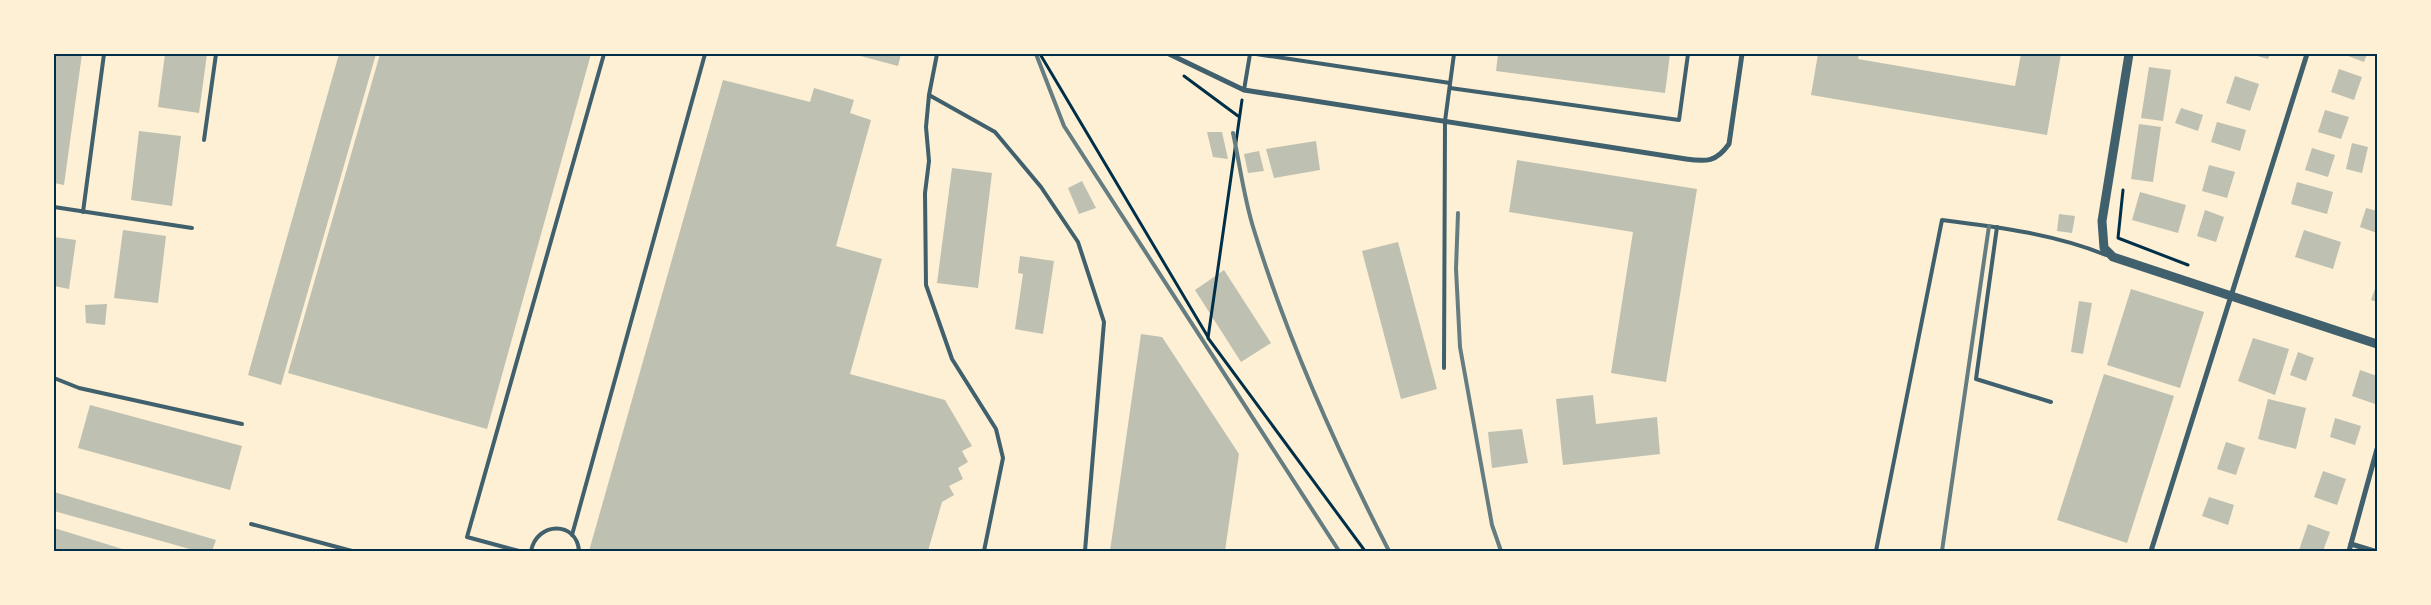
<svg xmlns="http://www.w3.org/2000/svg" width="2431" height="605" font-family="'Open Sans',sans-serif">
	<rect width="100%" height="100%" fill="#fdf0d5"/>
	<g fill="#bec0b2">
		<polygon points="54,54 82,54 64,185 54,183"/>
		<polygon points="165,54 207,54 199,113 158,107"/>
		<polygon points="339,54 376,54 281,385 248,375"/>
		<polygon points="380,54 591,54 487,429 288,373"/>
		<polygon points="853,54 901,54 898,66"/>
		<polygon points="1498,54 1670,54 1665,93 1496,71"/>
		<polygon points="1818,54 1859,54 1858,59 2015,86 2021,54 2061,54 2047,135 1811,95"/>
		<polygon points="2250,54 2270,54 2268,59"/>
		<polygon points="2343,54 2367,54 2364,62"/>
		<polygon points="2149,67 2171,70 2163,121 2141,118"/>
		<polygon points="2339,69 2362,77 2354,100 2331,92"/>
		<polygon points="2235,76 2259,84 2250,111 2226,103"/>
		<polygon points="723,80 810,102 814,88 854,100 850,113 871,120 836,246 882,259 850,374 945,400 972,446 962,451 968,462 958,468 963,479 949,486 954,495 942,502 928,551 589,551"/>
		<polygon points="2181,108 2203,115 2198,131 2175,123"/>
		<polygon points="2325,110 2349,117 2341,139 2318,132"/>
		<polygon points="2217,122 2246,130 2240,151 2211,142"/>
		<polygon points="2139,124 2161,127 2153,182 2131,179"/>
		<polygon points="139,131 181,136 172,206 131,200"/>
		<polygon points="1207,132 1222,132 1228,159 1213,157"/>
		<polygon points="1316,141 1320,170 1274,178 1266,149"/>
		<polygon points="2352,143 2368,147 2362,173 2346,169"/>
		<polygon points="2312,148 2335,155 2328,177 2305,170"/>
		<polygon points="1259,151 1264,171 1248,173 1244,154"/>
		<polygon points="1517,160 1697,189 1666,382 1611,373 1633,232 1509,212"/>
		<polygon points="2209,165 2235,172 2227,198 2202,191"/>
		<polygon points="952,168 992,173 978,288 937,283"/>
		<polygon points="1082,181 1096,208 1079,214 1068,188"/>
		<polygon points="2297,182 2333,192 2327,214 2291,204"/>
		<polygon points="2140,192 2186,205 2178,233 2132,220"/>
		<polygon points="2366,208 2377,211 2377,233 2360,227"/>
		<polygon points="2205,210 2224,217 2216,242 2197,236"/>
		<polygon points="2059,214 2075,216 2072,233 2057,231"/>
		<polygon points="123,230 166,236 158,303 114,298"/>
		<polygon points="2304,230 2341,242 2333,269 2295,257"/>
		<polygon points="54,237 76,240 69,289 54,286"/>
		<polygon points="1398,242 1437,389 1401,399 1362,251"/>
		<polygon points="1020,256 1054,261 1043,334 1015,329 1023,274 1018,273"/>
		<polygon points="1224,270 1271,343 1241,362 1195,290"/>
		<polygon points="2377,283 2377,302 2371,300"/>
		<polygon points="2131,289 2204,312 2180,388 2107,365"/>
		<polygon points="2079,301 2092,303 2083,354 2071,352"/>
		<polygon points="107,304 105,325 86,323 85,305"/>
		<polygon points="1141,334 1162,337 1239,454 1225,551 1110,551"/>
		<polygon points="2253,338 2289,349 2275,395 2238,381"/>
		<polygon points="2298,352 2314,358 2306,381 2290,375"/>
		<polygon points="2360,370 2377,376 2375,404 2352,396"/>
		<polygon points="2104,374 2174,396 2127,543 2057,520"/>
		<polygon points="1593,395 1596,424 1657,417 1660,454 1563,465 1556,399"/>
		<polygon points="2268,399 2306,408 2296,449 2258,439"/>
		<polygon points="90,405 242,446 230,490 78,448"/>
		<polygon points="2335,418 2361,426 2355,445 2330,437"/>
		<polygon points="1522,429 1528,463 1492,468 1488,432"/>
		<polygon points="2226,442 2245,448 2236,475 2217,469"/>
		<polygon points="2323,471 2346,479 2337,505 2314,497"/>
		<polygon points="54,492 216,540 212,551 197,551 54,511"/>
		<polygon points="2209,497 2234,505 2228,525 2202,516"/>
		<polygon points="2308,524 2330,532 2323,551 2299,550"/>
		<polygon points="54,528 129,551 59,551 54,550"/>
	</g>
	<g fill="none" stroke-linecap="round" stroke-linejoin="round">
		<g stroke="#003049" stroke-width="3">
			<polyline points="1040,54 1208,337"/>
			<polyline points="1184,76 1238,116"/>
			<polyline points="1242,100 1208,338 1365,551"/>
			<polyline points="2123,190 2118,238 2188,265"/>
		</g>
		<g stroke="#3f606c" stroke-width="4">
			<polyline points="937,54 929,95 926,127 929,161 925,193 926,285 952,359 996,429 1003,458 984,551"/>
			<polyline points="1256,54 1450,83"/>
			<polyline points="1450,88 1679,120 1688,54"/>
			<polyline points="1244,90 1250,54"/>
			<polyline points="929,95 995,132 1041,187 1078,242 1104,322 1085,551"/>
			<polyline points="204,140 216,54"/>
			<polyline points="54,207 192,228"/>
			<polyline points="83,212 104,54"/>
			<polyline points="1997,227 1976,379 2051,402"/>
			<polyline points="1444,368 1445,121 1454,54"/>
			<polyline points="54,378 79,388 242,424"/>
			<polyline points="251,524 352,551"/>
			<polyline points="572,535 705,54"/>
			<polyline points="519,551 467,537 604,54"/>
			<path d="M531,551C537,521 577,521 579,551"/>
			<path d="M1876,551L1942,220C1998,227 2054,234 2106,255"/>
		</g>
		<g stroke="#3f606c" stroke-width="5">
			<path d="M1169,54L1244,90L1686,159C1707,162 1716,162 1729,144L1742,54"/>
			<polyline points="2351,544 2374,551"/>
			<polyline points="2151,551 2307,54"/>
			<polyline points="2349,551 2377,449"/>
		</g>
		<polyline stroke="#3f606c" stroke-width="9" points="2129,54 2102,221 2104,248 2113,257 2377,344"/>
		<g stroke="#657d81" stroke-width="4">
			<polyline points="1036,54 1064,126 1339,551"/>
			<path d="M1233,133C1240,165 1244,199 1254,230C1288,341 1336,448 1389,551"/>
			<polyline points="1458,213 1456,269 1460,347 1492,525 1501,551"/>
			<polyline points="1942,551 1989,226"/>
		</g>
	</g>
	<rect width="2431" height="605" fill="none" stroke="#fdf0d5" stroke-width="110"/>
	<rect x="55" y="55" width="2321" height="495" fill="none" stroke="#003049" stroke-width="2"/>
</svg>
